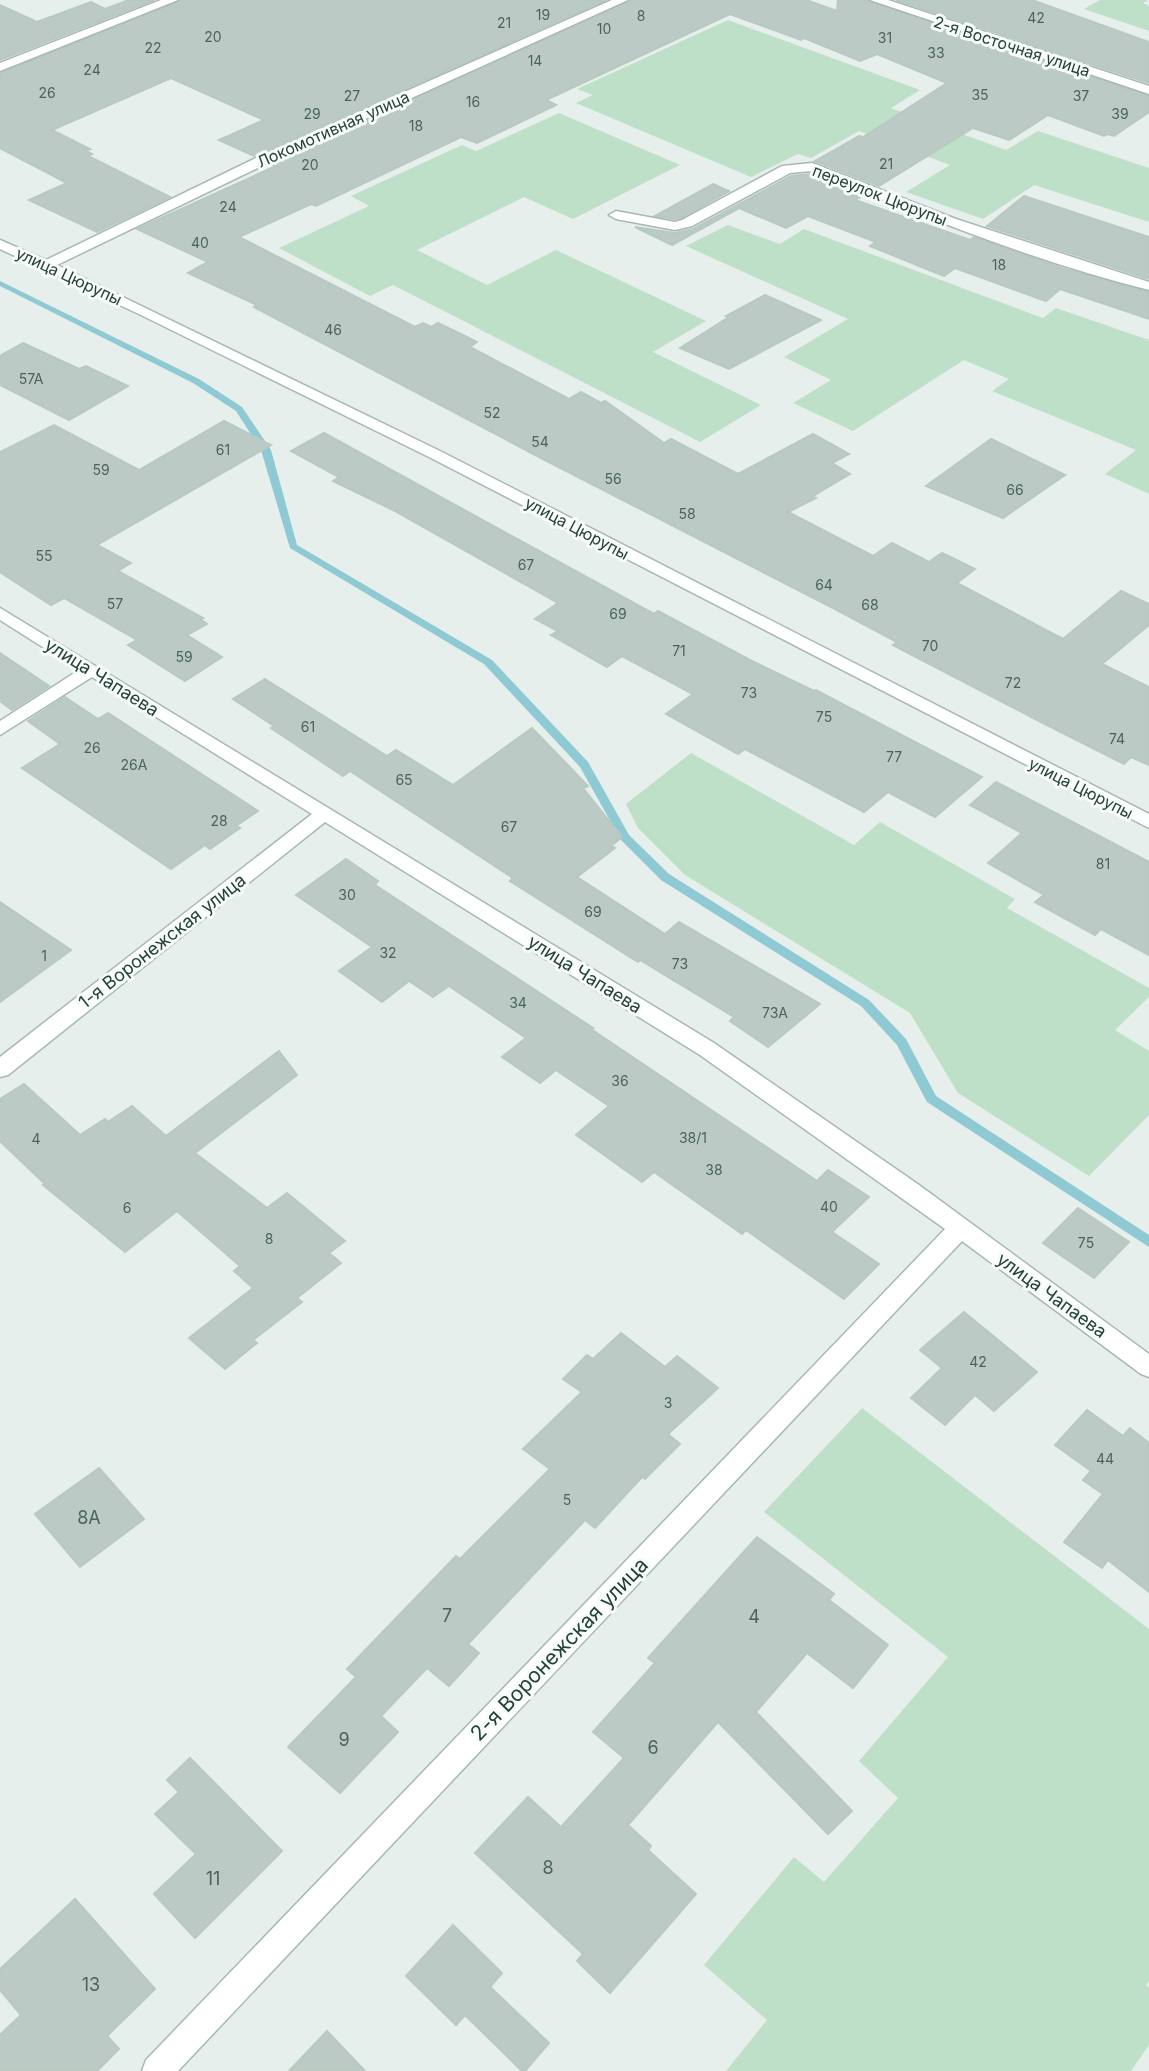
<svg xmlns="http://www.w3.org/2000/svg" width="1149" height="2071" font-family="Inter,sans-serif">
	<rect width="100%" height="100%" fill="#e6efeb"/>
	<g fill="#bfe0c8">
		<polygon points="1100,0 1148,0 1143,3 1149,6 1149,31 1084,9"/>
		<polygon points="728,20 920,90 891,108 1006,150 1038,131 1149,168 1149,222 1034,185 983,219 906,192 950,165 859,131 811,158 798,154 751,177 576,103 593,95 577,89"/>
		<polygon points="559,113 680,165 573,219 524,197 417,250 487,285 556,250 706,321 653,352 761,405 700,442 393,285 370,296 279,248 369,206 351,196 462,145 476,151"/>
		<polygon points="728,225 780,244 804,229 1043,318 1056,308 1149,340 1149,494 1105,474 1136,450 992,391 1009,379 964,360 853,431 793,403 831,380 784,357 848,319 686,246"/>
		<polygon points="691,753 854,845 880,822 1015,899 1007,908 1149,988 1149,997 1115,1030 1149,1051 1149,1115 1089,1176 958,1093 910,1013 685,875 638,828 626,804"/>
		<polygon points="862,1408 1149,1629 1149,1981 1146,1985 1149,1988 1149,2045 1131,2071 726,2071 767,2020 704,1965 794,1857 824,1882 898,1798 859,1761 948,1657 764,1512"/>
	</g>
	<g fill="none" stroke-linecap="round" stroke-linejoin="round">
		<polygon fill="#8ec9d4" fill-rule="evenodd" points="0,281 199,379 242,407 271,450 297,545 492,660 588,762 629,835 669,874 869,1000 906,1039 936,1096 1149,1235 1149,1247 927,1102 897,1045 861,1006 661,880 621,840 580,767 484,664 290,548 261,450 236,411 193,383 0,286"/>
	</g>
	<g fill="#bbcac4" stroke="#b8c9c2" stroke-width="2">
		<polygon points="129,0 154,0 0,60 0,5 37,22 91,2 105,9"/>
		<polygon points="180,0 606,0 254,156 219,140 264,120 171,78 52,130 90,149 85,150 92,154 88,156 170,197 97,232 29,200 67,183 0,148 0,73"/>
		<polygon points="630,0 806,0 837,11 838,0 867,0 1149,96 1149,112 1114,136 1108,134 1104,136 1048,115 1009,140 973,128 879,186 815,161 859,136 863,137 947,83 877,54 860,61 804,38 801,40 730,14 546,100 556,105 477,143 461,137 316,206 311,204 239,237 415,327 423,323 431,327 438,323 477,342 470,347 569,399 581,392 601,403 605,401 664,443 671,439 738,474 813,434 849,454 832,463 850,474 813,496 816,498 788,512 873,556 892,543 929,562 942,553 975,569 957,583 1063,639 1121,591 1149,604 1149,625 1102,664 1149,687 1149,765 1131,757 1124,764 1041,722 893,645 897,642 835,609 539,457 254,307 257,305 188,273 208,262 137,229 276,166 271,164"/>
		<polygon points="896,0 1032,0 1149,42 1149,83"/>
		<polygon points="811,174 864,195 855,200 970,240 974,237 1062,268 1149,292 1149,319 1060,289 1046,301 955,268 944,276 870,246 876,242 808,216 786,228 739,208 672,245 635,227 675,233 693,229 791,176"/>
		<polygon points="713,184 729,191 681,218 675,219 655,216"/>
		<polygon points="1024,196 1149,237 1149,279 987,226"/>
		<polygon points="765,295 821,320 729,369 680,348 729,317 726,316"/>
		<polygon points="23,343 79,369 86,366 128,386 69,420 0,385 0,356"/>
		<polygon points="224,421 271,445 97,545 131,563 118,571 203,618 200,619 207,624 187,635 222,657 185,681 128,645 137,640 64,598 51,605 0,572 0,452 54,425 139,470"/>
		<polygon points="324,433 654,614 658,611 748,659 814,691 816,690 982,777 935,817 888,792 864,812 745,749 738,754 666,714 693,694 622,656 607,667 551,635 558,631 535,619 558,603 393,510 333,481 339,477 291,451"/>
		<polygon points="991,439 1065,475 1003,518 926,486"/>
		<polygon points="0,653 49,686 12,710 0,701"/>
		<polygon points="265,679 387,756 396,750 453,785 532,728 588,786 583,788 622,837 611,846 615,848 577,877 665,934 679,922 820,1004 768,1047 730,1021 734,1017 640,960 638,962 510,881 513,878 350,771 343,776 271,728 274,726 233,699"/>
		<polygon points="65,697 98,719 108,713 258,811 236,826 240,828 210,849 205,845 171,869 22,768 60,744 28,721"/>
		<polygon points="996,782 1149,862 1149,955 1101,929 1095,935 1035,902 1044,895 988,863 1022,833 970,805"/>
		<polygon points="346,859 378,881 375,885 593,1028 591,1029 817,1181 828,1170 869,1197 832,1232 879,1264 844,1299 746,1230 742,1234 654,1172 642,1182 576,1135 609,1106 556,1070 540,1083 502,1057 526,1038 449,986 433,997 409,981 382,1002 339,971 372,947 296,895"/>
		<polygon points="0,902 71,950 0,1002"/>
		<polygon points="279,1051 297,1075 195,1153 267,1208 287,1193 345,1241 329,1253 341,1263 297,1298 302,1302 253,1340 257,1343 225,1369 189,1338 253,1288 234,1271 240,1266 177,1211 125,1252 43,1185 45,1184 0,1141 0,1099 24,1084 80,1135 105,1119 108,1122 132,1106 166,1136"/>
		<polygon points="1078,1208 1129,1242 1094,1278 1043,1243"/>
		<polygon points="964,1312 1037,1372 994,1411 975,1395 945,1425 911,1398 942,1368 920,1350"/>
		<polygon points="621,1333 665,1367 677,1356 718,1388 668,1434 680,1444 645,1479 642,1477 595,1528 585,1520 468,1644 479,1653 449,1686 427,1668 381,1716 398,1732 340,1793 288,1747 356,1677 347,1669 456,1556 460,1559 550,1469 523,1449 582,1392 563,1379 587,1355 593,1359"/>
		<polygon points="1087,1410 1123,1436 1130,1428 1149,1443 1149,1592 1108,1560 1102,1568 1064,1542 1103,1494 1083,1480 1091,1471 1055,1445"/>
		<polygon points="99,1468 144,1519 80,1567 35,1514"/>
		<polygon points="757,1537 834,1594 829,1600 888,1645 853,1688 807,1653 756,1712 852,1811 828,1834 718,1722 628,1825 651,1846 648,1850 696,1894 610,1993 577,1961 583,1954 475,1853 528,1797 561,1827 624,1758 593,1732 655,1663 648,1658"/>
		<polygon points="190,1758 282,1851 195,1938 154,1894 196,1854 155,1814 179,1792 167,1780"/>
		<polygon points="75,1899 155,1989 107,2036 119,2049 97,2071 0,2071 0,2035 21,2015 0,1990 0,1969"/>
		<polygon points="453,1925 502,1973 490,1987 549,2043 525,2071 522,2071 465,2015 456,2025 406,1976"/>
		<polygon points="327,2031 365,2071 289,2071"/>
	</g>
	<g fill="none" stroke-linecap="round" stroke-linejoin="round">
		<defs>
			<g id="minor">
				<polygon points="161,0 178,0 0,71 0,63"/>
				<polygon points="612,0 628,0 270,162 57,265 440,451 1149,814 1149,828 429,457 141,315 0,249 0,240 46,260 260,156"/>
				<polygon points="870,0 888,0 1149,86 1149,94"/>
				<path d="M812,163L956,219L1149,282V290C1033,261 921,215 811,171L790,173L692,226L675,230L616,219L609,215L616,211L675,222L682,220L782,166Z"/>
				<polygon points="0,608 714,1043 919,1185 1149,1354 1149,1377 1141,1374 962,1241 178,2071 142,2071 146,2060 945,1229 700,1055 325,822 8,1075 0,1077 0,1057 312,814 92,677 0,735 0,721 79,670 0,620"/>
			</g>
		</defs>
		<use href="#minor" stroke="#a8b8b2" stroke-width="3"/>
		<use href="#minor" fill="#fff" fill-rule="evenodd"/>
	</g>
	<g text-anchor="middle" dominant-baseline="central" stroke-width="6" stroke-linejoin="round" paint-order="stroke">
		<g font-size="14" fill="#4a645c">
			<text x="543" y="14">19</text>
			<text x="641" y="15">8</text>
			<text x="1036" y="17">42</text>
			<text x="504" y="22">21</text>
			<text x="604" y="28">10</text>
			<text x="213" y="36">20</text>
			<text x="885" y="37">31</text>
			<text x="153" y="47">22</text>
			<text x="936" y="52">33</text>
			<text x="535" y="60">14</text>
			<text x="92" y="69">24</text>
			<text x="47" y="92">26</text>
			<text x="980" y="94">35</text>
			<text x="352" y="95">27</text>
			<text x="1081" y="95">37</text>
			<text x="473" y="101">16</text>
			<text x="312" y="113">29</text>
			<text x="1120" y="113">39</text>
			<text x="416" y="125">18</text>
			<text x="886" y="163">21</text>
			<text x="310" y="164">20</text>
			<text x="228" y="206">24</text>
			<text x="200" y="242">40</text>
			<text x="999" y="264">18</text>
			<text x="333" y="329">46</text>
			<text x="31" y="378">57А</text>
			<text x="492" y="412">52</text>
			<text x="540" y="441">54</text>
			<text x="223" y="449">61</text>
			<text x="101" y="469">59</text>
			<text x="613" y="478">56</text>
			<text x="1015" y="489">66</text>
			<text x="687" y="513">58</text>
			<text x="44" y="555">55</text>
			<text x="526" y="564">67</text>
			<text x="824" y="584">64</text>
			<text x="115" y="603">57</text>
			<text x="870" y="604">68</text>
			<text x="618" y="613">69</text>
			<text x="930" y="645">70</text>
			<text x="679" y="650">71</text>
			<text x="184" y="656">59</text>
			<text x="1013" y="682">72</text>
			<text x="749" y="692">73</text>
			<text x="824" y="716">75</text>
			<text x="308" y="726">61</text>
			<text x="1117" y="738">74</text>
			<text x="92" y="747">26</text>
			<text x="894" y="756">77</text>
			<text x="134" y="764">26А</text>
			<text x="404" y="779">65</text>
			<text x="219" y="820">28</text>
			<text x="509" y="826">67</text>
			<text x="1103" y="863">81</text>
			<text x="347" y="894">30</text>
			<text x="593" y="911">69</text>
			<text x="388" y="952">32</text>
			<text x="44" y="955">1</text>
			<text x="680" y="963">73</text>
			<text x="518" y="1002">34</text>
			<text x="775" y="1012">73А</text>
			<text x="620" y="1080">36</text>
			<text x="693" y="1137">38/1</text>
			<text x="36" y="1138">4</text>
			<text x="714" y="1169">38</text>
			<text x="829" y="1206">40</text>
			<text x="127" y="1207">6</text>
			<text x="269" y="1238">8</text>
			<text x="1086" y="1242">75</text>
			<text x="978" y="1361">42</text>
			<text x="668" y="1402">3</text>
			<text x="1105" y="1458">44</text>
			<text x="567" y="1499">5</text>
		</g>
		<g font-size="16" fill="#24423a" stroke="#f7fbf9">
			<text transform="translate(1012 46) rotate(18)">2-я Восточная улица</text>
			<text transform="translate(333 129) rotate(-24)">Локомотивная улица</text>
			<text transform="translate(880 195) rotate(21)">переулок Цюрупы</text>
			<text transform="translate(69 276) rotate(25)">улица Цюрупы</text>
			<text transform="translate(577 528) rotate(28)">улица Цюрупы</text>
			<text transform="translate(1081 788) rotate(27)">улица Цюрупы</text>
		</g>
		<g font-size="18" fill="#24423a" stroke="#f7fbf9">
			<text transform="translate(102 677) rotate(32)">улица Чапаева</text>
			<text transform="translate(162 941) rotate(-38)">1-я Воронежская улица</text>
			<text transform="translate(585 974) rotate(32)">улица Чапаева</text>
			<text transform="translate(1052 1295) rotate(36)">улица Чапаева</text>
		</g>
		<g font-size="18" fill="#4a645c">
			<text x="89" y="1517">8А</text>
			<text x="447" y="1615">7</text>
			<text x="754" y="1616">4</text>
			<text x="344" y="1739">9</text>
			<text x="653" y="1747">6</text>
			<text x="548" y="1867">8</text>
			<text x="213" y="1878">11</text>
			<text x="91" y="1984">13</text>
		</g>
		<g font-size="21" fill="#24423a" stroke="#f7fbf9">
			<text transform="translate(559 1649) rotate(-46)">2-я Воронежская улица</text>
		</g>
	</g>
</svg>
